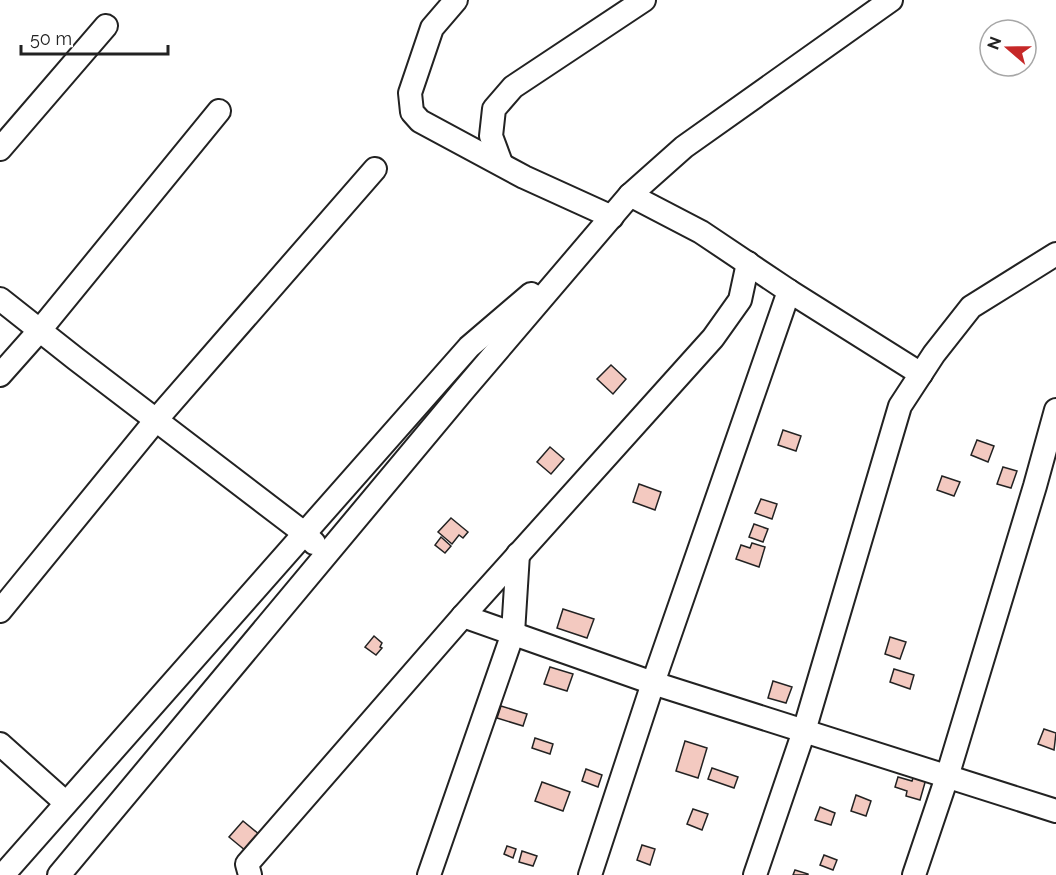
<svg xmlns="http://www.w3.org/2000/svg" width="1056" height="875" font-family="Raleway,sans-serif">
	<rect width="100%" height="100%" fill="#fff"/>
	<g fill="#f3c9c0" stroke="#222" stroke-width="1.5">
		<polygon points="611,365 626,379 613,394 597,379"/>
		<polygon points="783,430 801,436 796,451 778,445"/>
		<polygon points="977,440 994,446 988,462 971,455"/>
		<polygon points="550,447 564,459 551,474 537,462"/>
		<polygon points="1003,467 1017,471 1011,488 997,484"/>
		<polygon points="942,476 960,482 954,496 937,490"/>
		<polygon points="639,484 661,492 655,510 633,502"/>
		<polygon points="761,499 777,504 772,519 755,513"/>
		<polygon points="451,518 468,532 463,538 459,535 452,544 438,532"/>
		<polygon points="754,524 768,529 763,542 749,537"/>
		<polygon points="441,537 451,546 445,553 435,545"/>
		<polygon points="752,543 765,547 759,567 736,559 741,545 750,548"/>
		<polygon points="563,609 594,619 587,638 557,628"/>
		<polygon points="374,636 382,643 380,647 382,648 376,655 365,647"/>
		<polygon points="890,637 906,642 900,659 885,654"/>
		<polygon points="550,667 573,674 567,691 544,684"/>
		<polygon points="894,669 914,675 910,689 890,682"/>
		<polygon points="773,681 792,687 786,703 768,698"/>
		<polygon points="501,706 527,714 523,726 497,718"/>
		<polygon points="1044,729 1056,733 1054,750 1038,744"/>
		<polygon points="535,738 553,744 550,754 532,748"/>
		<polygon points="685,741 707,748 698,778 676,771"/>
		<polygon points="712,768 738,777 734,788 708,779"/>
		<polygon points="586,769 602,775 598,787 582,781"/>
		<polygon points="914,775 926,779 920,800 906,796 907,791 895,787 898,777 912,781"/>
		<polygon points="542,782 570,792 563,811 535,801"/>
		<polygon points="856,795 871,801 866,816 851,811"/>
		<polygon points="820,807 835,813 831,825 815,820"/>
		<polygon points="693,809 708,814 702,830 687,824"/>
		<polygon points="243,821 260,835 246,851 229,837"/>
		<polygon points="642,845 655,849 650,865 637,860"/>
		<polygon points="507,846 516,849 513,858 504,854"/>
		<polygon points="522,851 537,856 533,866 519,862"/>
		<polygon points="824,855 837,860 833,870 820,865"/>
		<polygon points="795,870 808,874 808,875 793,875"/>
	</g>
	<g fill="none" stroke-linecap="round" stroke-linejoin="round">
		<defs>
			<g id="minor">
				<polyline points="456,0 432,28 410,93 412,112 420,121 524,177 612,217"/>
				<polyline points="0,149 106,26"/>
				<polyline points="501,163 491,136 494,109 513,87 644,0"/>
				<polyline points="630,195 701,232 789,291 921,374"/>
				<polyline points="0,299 76,359 304,533 314,543"/>
				<polyline points="0,375 40,330 219,111"/>
				<polyline points="0,611 156,420 375,169"/>
				<polyline points="463,616 653,683 1056,811"/>
				<polyline points="0,744 66,803"/>
				<polyline points="3,875 469,347 531,294"/>
				<polyline points="59,875 462,392 630,195 684,147 891,0"/>
				<polyline points="250,875 247,864 463,616 713,338 740,300 748,263"/>
				<polyline points="429,875 513,633 518,554"/>
				<polyline points="590,875 653,683 789,291"/>
				<polyline points="755,875 804,731 900,406 934,354 971,307 1056,254"/>
				<polyline points="914,875 947,777 1035,486 1056,410"/>
			</g>
		</defs>
		<use href="#minor" stroke="#222" stroke-width="26"/>
		<use href="#minor" stroke="#fff" stroke-width="22"/>
	</g>
	<g transform="translate(1008 48) rotate(290)"><circle r="28" fill="#ffffff" stroke="#a7a7a7" stroke-width="1.5"/>
	<path d="M0-4.5L10 22L0 15L-10 22Z" fill="#c62828"/>
	<text y="-9" font-size="16" font-weight="bold" text-anchor="middle" fill="#222222">N</text>
	</g>
	<path d="M21 45v9h147v-9" fill="none" stroke="#222222" stroke-width="3"/>
	<text x="30" y="45" font-size="18" fill="#222222" stroke="#ffffff" stroke-width="4.5" paint-order="stroke">50 m</text>
</svg>
